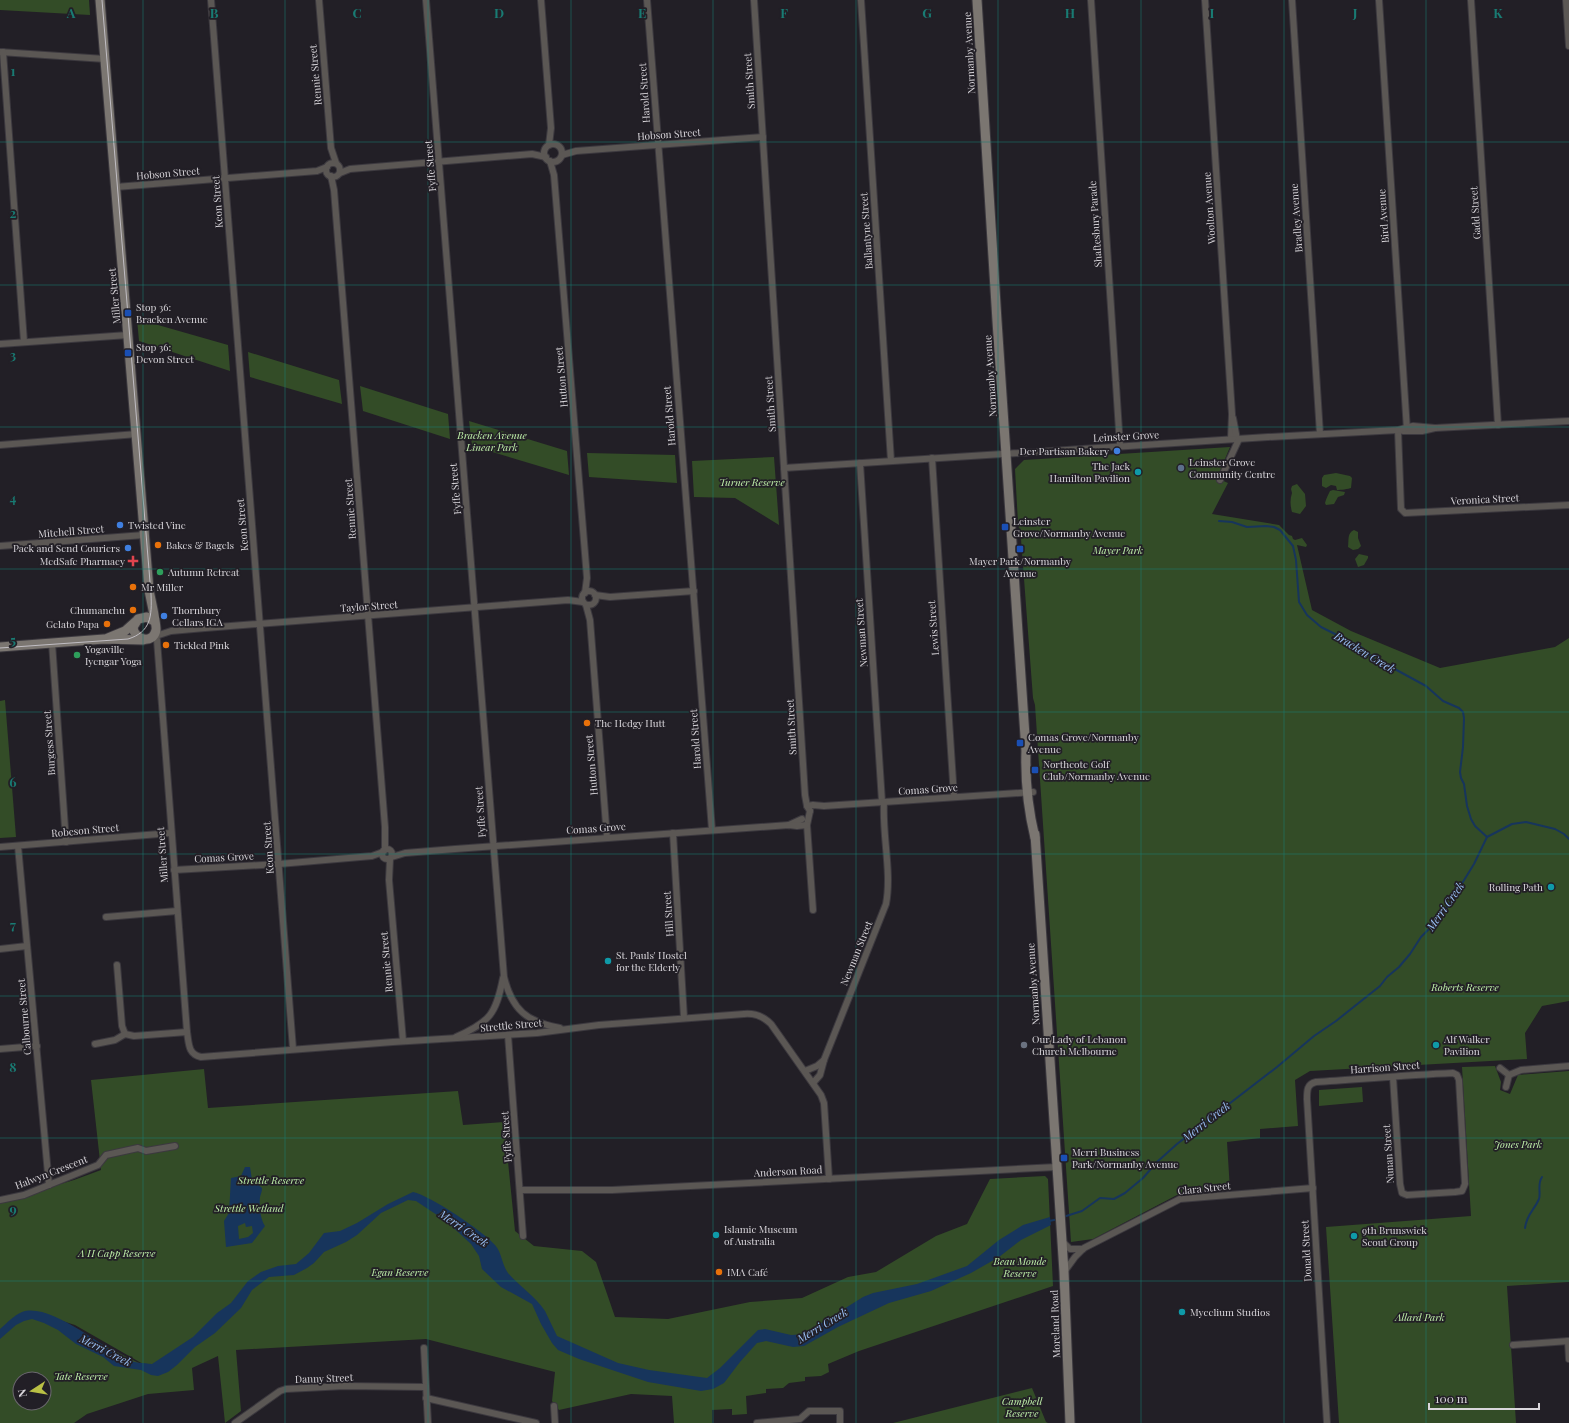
<svg xmlns="http://www.w3.org/2000/svg" width="1569" height="1423" font-family="'Playfair Display',serif">
	<rect width="100%" height="100%" fill="#221f26"/>
	<g fill="#334c27" fill-rule="evenodd">
		<polygon points="0,0 89,0 90,15 0,10"/>
		<polygon points="137,319 228,345 230,371 139,341"/>
		<polygon points="248,352 339,380 342,404 250,377"/>
		<polygon points="360,386 448,414 450,439 363,411"/>
		<polygon points="469,421 567,451 569,475 472,446"/>
		<polygon points="1230,447 1217,478 1228,483 1212,514 1279,525 1289,535 1292,536 1293,539 1295,540 1302,538 1307,545 1306,547 1297,545 1312,610 1351,631 1440,668 1555,647 1569,638 1569,1001 1542,1006 1525,1033 1527,1059 1310,1071 1295,1080 1298,1126 1260,1129 1260,1138 1227,1142 1230,1190 1177,1195 1093,1239 1071,1242 1035,705 1033,698 1021,539 1018,523 1015,469 1024,460"/>
		<polygon points="587,453 675,455 677,483 589,477"/>
		<polygon points="774,457 779,525 735,498 694,497 692,461"/>
		<path d="M1336,473L1350,476L1352,478L1351,488C1349,489 1340,490 1337,490L1336,486L1331,485L1326,488L1322,486V478L1324,475Z"/>
		<path d="M1297,484L1305,494L1306,506L1300,514L1292,512C1290,505 1290,499 1292,493L1291,489L1292,486Z"/>
		<path d="M1333,490L1345,492L1344,495L1338,497L1334,504L1326,505L1325,503C1326,499 1328,495 1330,491Z"/>
		<path d="M1354,530L1358,532V538L1361,546L1358,549L1353,550L1348,547C1349,540 1347,533 1354,530Z"/>
		<polygon points="1359,554 1368,556 1368,558 1364,565 1358,567 1355,559"/>
		<polygon points="5,700 16,837 0,838 0,701"/>
		<polygon points="1495,1066 1501,1082 1500,1090 1510,1094 1518,1075 1569,1071 1569,1282 1507,1286 1516,1423 1339,1423 1326,1227 1471,1216 1462,1067"/>
		<path d="M204,1069L208,1108L458,1091L463,1125L504,1122L515,1231L534,1246L582,1251L596,1262L615,1317L668,1319L750,1302L802,1298L848,1277L876,1272L936,1236L967,1224L990,1179L1045,1176L1048,1179L1053,1286L859,1351L828,1364L829,1372L821,1376L805,1377V1381L789,1383L783,1388L766,1389V1393L746,1396L747,1414L732,1415V1409L712,1410V1423H674L672,1396L631,1394L559,1410L552,1401L555,1372L426,1339L236,1350L241,1411L225,1423L218,1356L192,1368L194,1390L148,1394L87,1414L74,1423H0V1202L74,1180L101,1170L91,1080ZM43,1315L75,1325L143,1364V1365ZM20,1379H44V1403H20Z"/>
		<polygon points="1362,1087 1363,1102 1319,1106 1319,1090"/>
		<polygon points="1032,1388 1046,1422 1048,1423 893,1423"/>
	</g>
	<g fill="#17355c" fill-rule="evenodd">
		<path d="M245,1167H250L252,1180L262,1188C262,1192 261,1193 260,1197C259,1206 260,1218 265,1226L252,1243L226,1247L224,1221L229,1213L231,1178L241,1176ZM245,1223L246,1227L252,1226L253,1233L248,1237L239,1239L238,1226Z"/>
		<path d="M413,1192C431,1196 483,1231 495,1245C502,1253 502,1265 508,1273C519,1286 535,1296 545,1311C549,1319 553,1328 557,1336L618,1363L649,1370L707,1378L720,1368L758,1330L765,1329L791,1335L807,1334L823,1322L863,1297L873,1293L917,1284L967,1266L999,1240L1023,1225L1050,1217L1051,1225L1021,1240L999,1257L971,1273L931,1291L889,1303L838,1327L804,1346L793,1347L766,1341L757,1343L740,1362L724,1383L713,1389L701,1391L648,1382L579,1359L558,1350L552,1343L541,1324L532,1304L501,1287L482,1269L479,1256L471,1244L446,1221L416,1201L408,1200L381,1213L357,1235L346,1242L324,1252L314,1263L307,1268L294,1275L269,1277L252,1290L241,1308L215,1333L195,1347L177,1365L168,1372L158,1376L151,1375L141,1370L114,1366L103,1357L76,1344L58,1330L44,1323L32,1319L24,1321L16,1325L0,1339V1329C6,1324 14,1315 22,1312C49,1302 101,1346 125,1359C133,1363 144,1363 152,1364L193,1337L217,1313L231,1303L248,1281L261,1272L278,1266L296,1264L309,1253L324,1233L340,1231L357,1223L388,1204Z"/>
	</g>
	<g fill="none" stroke-linecap="round" stroke-linejoin="round">
		<g stroke="#17355c" stroke-width="2">
			<polyline points="1219,521 1232,522 1247,527 1266,526 1274,527 1280,530 1293,546 1296,560 1299,602 1307,615 1321,627 1361,647 1376,661 1391,667 1426,686 1443,701 1459,708 1463,712 1464,718 1463,747 1460,772 1461,778 1464,784 1467,806 1471,819 1475,826 1487,837"/>
			<polyline points="1063,1217 1082,1211 1100,1198 1114,1199 1125,1193 1143,1178 1157,1162 1177,1144 1277,1067 1314,1036 1336,1021 1380,986 1387,977 1399,967 1410,954 1421,937 1438,920 1453,898 1474,864 1487,837 1512,824 1526,822 1555,829 1564,834 1569,839"/>
			<polyline points="1049,1221 1059,1219"/>
			<path d="M1525,1228C1527,1213 1534,1211 1539,1199C1541,1192 1537,1184 1542,1177"/>
		</g>
		<defs>
			<g id="street">
				<polyline points="211,0 293,1049"/>
				<polyline points="319,0 331,148 336,163"/>
				<path d="M426,0L504,977C512,1010 527,1022 560,1028"/>
				<polyline points="541,0 551,128 549,145"/>
				<polyline points="647,0 712,830"/>
				<polyline points="754,0 805,795 807,806 810,811"/>
				<polyline points="861,0 891,461"/>
				<polyline points="1091,0 1120,446"/>
				<polyline points="1205,0 1232,414 1231,439"/>
				<polyline points="1292,0 1320,434"/>
				<polyline points="1379,0 1407,430"/>
				<polyline points="1471,0 1498,425"/>
				<polyline points="1566,0 1569,46"/>
				<polyline points="0,52 105,59"/>
				<polyline points="3,52 24,342"/>
				<circle cx="553" cy="153" r="9"/>
				<polyline points="562,155 576,151 763,137"/>
				<polyline points="550,161 554,175 587,578 585,593"/>
				<circle cx="333" cy="170" r="7"/>
				<polyline points="340,173 350,169 532,154 546,157"/>
				<polyline points="331,176 334,190 385,827 385,850"/>
				<polyline points="116,187 317,171 327,167"/>
				<polyline points="0,344 128,335"/>
				<polyline points="1233,418 1237,439"/>
				<polyline points="1398,430 1401,509 1405,513 1569,505"/>
				<polyline points="1403,431 1422,431 1435,428 1569,421"/>
				<polyline points="0,445 137,434"/>
				<polyline points="932,458 954,797"/>
				<polyline points="860,463 882,802"/>
				<polyline points="784,468 1268,437 1398,430 1413,426 1435,428"/>
				<polyline points="1220,480 1239,439"/>
				<polyline points="0,546 144,535"/>
				<circle cx="589" cy="598" r="7"/>
				<polyline points="595,595 610,597 694,591"/>
				<polyline points="586,605 590,620 607,838"/>
				<polyline points="155,633 159,635 171,631 205,628 568,600 583,602"/>
				<path d="M155,634L157,640L187,1032C189,1044 188,1054 201,1057L393,1042L537,1033L599,1025L744,1014C755,1013 763,1016 771,1024L821,1095L824,1103L829,1179"/>
				<polyline points="52,643 66,842"/>
				<polyline points="807,806 813,805 824,806 1033,792"/>
				<polyline points="810,811 807,825 813,910"/>
				<polyline points="789,825 802,819"/>
				<polyline points="673,833 684,1018"/>
				<polyline points="18,846 49,1185"/>
				<polyline points="0,847 171,833"/>
				<circle cx="387" cy="854" r="5"/>
				<polyline points="392,857 405,853 455,849 789,825 797,826 807,825"/>
				<polyline points="390,859 389,880 403,1041"/>
				<polyline points="174,870 279,864 372,856 383,852"/>
				<polyline points="106,917 177,911"/>
				<polyline points="0,949 27,946"/>
				<polyline points="117,965 122,1026 125,1034"/>
				<polyline points="125,1034 134,1036 187,1032"/>
				<polyline points="508,1035 523,1236"/>
				<path d="M456,1037C490,1022 496,1014 503,978"/>
				<polyline points="95,1044 115,1040 125,1034"/>
				<polyline points="0,1049 37,1046"/>
				<polyline points="1500,1068 1509,1075 1521,1070 1569,1066"/>
				<polyline points="805,1071 817,1066 824,1060"/>
				<path d="M813,1083L820,1075L824,1060L886,904C892,872 882,835 884,802"/>
				<polyline points="1506,1087 1509,1075"/>
				<polyline points="520,1190 612,1190 1057,1167"/>
				<polyline points="0,1200 24,1195 98,1165 106,1155 138,1148 146,1151 175,1146"/>
				<polyline points="1062,1241 1070,1249 1083,1249"/>
				<polyline points="1064,1272 1075,1257 1084,1248 1180,1199 1313,1188"/>
				<polyline points="1568,1341 1569,1359"/>
				<polyline points="1513,1345 1569,1341"/>
				<polyline points="424,1348 428,1423"/>
				<polyline points="426,1398 536,1423"/>
				<polyline points="554,1406 555,1423"/>
				<polyline points="235,1423 280,1391 286,1389 345,1386 425,1387"/>
				<polyline points="757,1423 800,1419 809,1411 840,1411 840,1423"/>
				<path d="M1327,1423L1307,1099C1307,1090 1307,1084 1316,1082C1362,1079 1408,1075 1453,1073L1457,1075L1459,1080L1465,1184L1462,1191L1455,1192L1407,1195L1402,1193L1400,1184L1393,1077"/>
			</g>
			<g id="secondary">
				<path d="M100,0L149,590C150,596 157,626 156,630C153,645 134,640 133,627L138,619L147,617L154,621"/>
				<path d="M977,0L997,321L1026,751C1025,781 1028,809 1035,838"/>
				<polyline points="108,638 125,631 135,622"/>
				<polyline points="0,647 104,639 143,640"/>
				<polyline points="1035,834 1064,1272 1070,1423"/>
			</g>
		</defs>
		<use href="#street" stroke="#3c393f" stroke-width="8"/>
		<use href="#secondary" stroke="#3c393f" stroke-width="11"/>
		<use href="#street" stroke="#5b5754" stroke-width="6"/>
		<use href="#secondary" stroke="#7b7671" stroke-width="9"/>
		<path stroke="#c1bec4" stroke-width="1" d="M0,648L128,639C151,632 152,616 151,594L102,0"/>
	</g>
	<path fill="none" stroke="#197b73" stroke-width="1" stroke-opacity="0.55" d="M143,0V1423M285,0V1423M428,0V1423M571,0V1423M713,0V1423M856,0V1423M998,0V1423M1141,0V1423M1284,0V1423M1426,0V1423M0,142H1569M0,285H1569M0,427H1569M0,569H1569M0,712H1569M0,854H1569M0,996H1569M0,1138H1569M0,1281H1569"/>
	<g fill="#1a4fb4" stroke="#221f26" stroke-width="1.5">
		<rect x="124" y="309" width="8" height="8" rx="2"/>
		<rect x="124" y="349" width="8" height="8" rx="2"/>
		<rect x="1001" y="523" width="8" height="8" rx="2"/>
		<rect x="1016" y="545" width="8" height="8" rx="2"/>
		<rect x="1016" y="739" width="8" height="8" rx="2"/>
		<rect x="1031" y="766" width="8" height="8" rx="2"/>
		<rect x="1060" y="1154" width="8" height="8" rx="2"/>
	</g>
	<g fill="#3f7fe0" stroke="#221f26" stroke-width="1.5">
		<circle cx="1117" cy="451" r="4"/>
		<circle cx="120" cy="525" r="4"/>
		<circle cx="128" cy="548" r="4"/>
		<circle cx="164" cy="616" r="4"/>
	</g>
	<circle fill="#5c6f8a" stroke="#221f26" stroke-width="1.5" cx="1181" cy="468" r="4"/>
	<g fill="#0f9aa8" stroke="#221f26" stroke-width="1.5">
		<circle cx="1138" cy="472" r="4"/>
		<circle cx="1551" cy="887" r="4"/>
		<circle cx="608" cy="961" r="4"/>
		<circle cx="1436" cy="1045" r="4"/>
		<circle cx="716" cy="1235" r="4"/>
		<circle cx="1354" cy="1236" r="4"/>
		<circle cx="1182" cy="1312" r="4"/>
	</g>
	<g fill="#e8710a" stroke="#221f26" stroke-width="1.5">
		<circle cx="158" cy="545" r="4"/>
		<circle cx="133" cy="587" r="4"/>
		<circle cx="133" cy="610" r="4"/>
		<circle cx="107" cy="624" r="4"/>
		<circle cx="166" cy="645" r="4"/>
		<circle cx="587" cy="723" r="4"/>
		<circle cx="719" cy="1272" r="4"/>
	</g>
	<path fill="#e0444e" stroke="#221f26" stroke-width="1.5" d="M131 555h4v4h4v4h-4v4h-4v-4h-4v-4h4z"/>
	<g fill="#2e9e5b" stroke="#221f26" stroke-width="1.5">
		<circle cx="160" cy="572" r="4"/>
		<circle cx="77" cy="655" r="4"/>
	</g>
	<circle fill="#6b7280" stroke="#221f26" stroke-width="1.5" cx="1024" cy="1045" r="4"/>
	<g text-anchor="middle" dominant-baseline="central" stroke-width="3.5" stroke-linejoin="round" paint-order="stroke">
		<g font-size="10" fill="#d9d6db" stroke="#221f26">
			<text transform="translate(969 53) rotate(-93)">Normanby Avenue</text>
			<text transform="translate(315 75) rotate(-95)">Rennie Street</text>
			<text transform="translate(749 81) rotate(-94)">Smith Street</text>
			<text transform="translate(644 93) rotate(-94)">Harold Street</text>
			<text transform="translate(669 134) rotate(-4)">Hobson Street</text>
			<text transform="translate(430 166) rotate(-95)">Fyffe Street</text>
			<text transform="translate(168 173) rotate(-5)">Hobson Street</text>
			<text transform="translate(217 202) rotate(-94)">Keon Street</text>
			<text transform="translate(1209 208) rotate(-94)">Woolton Avenue</text>
			<text transform="translate(1475 213) rotate(-94)">Gadd Street</text>
			<text transform="translate(1383 216) rotate(-94)">Bird Avenue</text>
			<text transform="translate(1296 218) rotate(-94)">Bradley Avenue</text>
			<text transform="translate(1095 224) rotate(-94)">Shaftesbury Parade</text>
			<text transform="translate(866 231) rotate(-94)">Ballantyne Street</text>
			<text transform="translate(114 296) rotate(-95)">Miller Street</text>
			<text transform="translate(990 376) rotate(-94)">Normanby Avenue</text>
			<text transform="translate(561 377) rotate(-95)">Hutton Street</text>
			<text transform="translate(770 404) rotate(-94)">Smith Street</text>
			<text transform="translate(669 416) rotate(-95)">Harold Street</text>
			<text transform="translate(1126 436) rotate(-3)">Leinster Grove</text>
			<text transform="translate(455 489) rotate(-95)">Fyffe Street</text>
			<text transform="translate(1485 499) rotate(-3)">Veronica Street</text>
			<text transform="translate(350 509) rotate(-94)">Rennie Street</text>
			<text transform="translate(242 525) rotate(-95)">Keon Street</text>
			<text transform="translate(71 531) rotate(-5)">Mitchell Street</text>
			<text transform="translate(369 606) rotate(-4)">Taylor Street</text>
			<text transform="translate(933 628) rotate(-94)">Lewis Street</text>
			<text transform="translate(861 633) rotate(-94)">Newman Street</text>
			<text transform="translate(791 727) rotate(-93)">Smith Street</text>
			<text transform="translate(695 739) rotate(-94)">Harold Street</text>
			<text transform="translate(49 743) rotate(-94)">Burgess Street</text>
			<text transform="translate(591 765) rotate(-95)">Hutton Street</text>
			<text transform="translate(928 789) rotate(-4)">Comas Grove</text>
			<text transform="translate(480 812) rotate(-94)">Fyffe Street</text>
			<text transform="translate(596 828) rotate(-4)">Comas Grove</text>
			<text transform="translate(85 830) rotate(-5)">Robeson Street</text>
			<text transform="translate(268 848) rotate(-94)">Keon Street</text>
			<text transform="translate(162 855) rotate(-94)">Miller Street</text>
			<text transform="translate(224 857) rotate(-3)">Comas Grove</text>
			<text transform="translate(668 914) rotate(-94)">Hill Street</text>
			<text transform="translate(856 953) rotate(-68)">Newman Street</text>
			<text transform="translate(386 962) rotate(-95)">Rennie Street</text>
			<text transform="translate(1033 984) rotate(-94)">Normanby Avenue</text>
			<text transform="translate(24 1017) rotate(-95)">Calbourne Street</text>
			<text transform="translate(511 1025) rotate(-5)">Strettle Street</text>
			<text transform="translate(1385 1067) rotate(-4)">Harrison Street</text>
			<text transform="translate(506 1137) rotate(-94)">Fyffe Street</text>
			<text transform="translate(1388 1154) rotate(-94)">Nunan Street</text>
			<text transform="translate(788 1171) rotate(-3)">Anderson Road</text>
			<text transform="translate(51 1172) rotate(-21)">Halwyn Crescent</text>
			<text transform="translate(1204 1188) rotate(-6)">Clara Street</text>
			<text transform="translate(1306 1251) rotate(-93)">Donald Street</text>
			<text transform="translate(1055 1324) rotate(-92)">Moreland Road</text>
			<text transform="translate(324 1378) rotate(-2)">Danny Street</text>
		</g>
		<g font-size="10" fill="#d9d6db" stroke="#221f26" text-anchor="start">
			<text x="136" y="307">Stop 36:<tspan x="136" dy="12">Bracken Avenue</tspan></text>
			<text x="136" y="347">Stop 36:<tspan x="136" dy="12">Devon Street</tspan></text>
			<text x="1109" y="451" text-anchor="end">Der Partisan Bakery</text>
			<text x="1189" y="462">Leinster Grove<tspan x="1189" dy="12">Community Centre</tspan></text>
			<text x="1130" y="466" text-anchor="end">The Jack<tspan x="1130" dy="12">Hamilton Pavilion</tspan></text>
			<text x="1013" y="521">Leinster<tspan x="1013" dy="12">Grove/Normanby Avenue</tspan></text>
			<text x="128" y="525">Twisted Vine</text>
			<text x="166" y="545">Bakes &amp; Bagels</text>
			<text x="120" y="548" text-anchor="end">Pack and Send Couriers</text>
			<text x="125" y="561" text-anchor="end">MedSafe Pharmacy</text>
			<text x="1020" y="561" text-anchor="middle">Mayer Park/Normanby<tspan x="1020" dy="12">Avenue</tspan></text>
			<text x="168" y="572">Autumn Retreat</text>
			<text x="141" y="587">Mr Miller</text>
			<text x="125" y="610" text-anchor="end">Chumanchu</text>
			<text x="172" y="610">Thornbury<tspan x="172" dy="12">Cellars IGA</tspan></text>
			<text x="99" y="624" text-anchor="end">Gelato Papa</text>
			<text x="174" y="645">Tickled Pink</text>
			<text x="85" y="649">Yogaville<tspan x="85" dy="12">Iyengar Yoga</tspan></text>
			<text x="595" y="723">The Hedgy Hutt</text>
			<text x="1028" y="737">Comas Grove/Normanby<tspan x="1028" dy="12">Avenue</tspan></text>
			<text x="1043" y="764">Northcote Golf<tspan x="1043" dy="12">Club/Normanby Avenue</tspan></text>
			<text x="1543" y="887" text-anchor="end">Rolling Path</text>
			<text x="616" y="955">St. Pauls' Hostel<tspan x="616" dy="12">for the Elderly</tspan></text>
			<text x="1032" y="1039">Our Lady of Lebanon<tspan x="1032" dy="12">Church Melbourne</tspan></text>
			<text x="1444" y="1039">Alf Walker<tspan x="1444" dy="12">Pavilion</tspan></text>
			<text x="1072" y="1152">Merri Business<tspan x="1072" dy="12">Park/Normanby Avenue</tspan></text>
			<text x="724" y="1229">Islamic Museum<tspan x="724" dy="12">of Australia</tspan></text>
			<text x="1362" y="1230">9th Brunswick<tspan x="1362" dy="12">Scout Group</tspan></text>
			<text x="727" y="1272">IMA Café</text>
			<text x="1190" y="1312">Mycelium Studios</text>
		</g>
		<g font-size="10" font-style="italic" fill="#c0f2aa" stroke="#221f26">
			<text x="492" y="435">Bracken Avenue<tspan x="492" dy="12">Linear Park</tspan></text>
			<text x="752" y="482">Turner Reserve</text>
			<text x="1118" y="550">Mayer Park</text>
			<text x="1465" y="987">Roberts Reserve</text>
			<text x="1518" y="1144">Jones Park</text>
			<text x="271" y="1180">Strettle Reserve</text>
			<text x="249" y="1208">Strettle Wetland</text>
			<text x="117" y="1253">A H Capp Reserve</text>
			<text x="1020" y="1261">Beau Monde<tspan x="1020" dy="12">Reserve</tspan></text>
			<text x="400" y="1272">Egan Reserve</text>
			<text x="1420" y="1317">Allard Park</text>
			<text x="81" y="1376">Tate Reserve</text>
			<text x="1022" y="1401">Campbell<tspan x="1022" dy="12">Reserve</tspan></text>
		</g>
		<g font-size="11" font-style="italic" fill="#9bc2f7" stroke="#221f26">
			<text transform="translate(1365 652) rotate(31)">Bracken Creek</text>
			<text transform="translate(1445 906) rotate(-55)">Merri Creek</text>
			<text transform="translate(1206 1121) rotate(-38)">Merri Creek</text>
			<text transform="translate(464 1228) rotate(34)">Merri Creek</text>
			<text transform="translate(822 1325) rotate(-31)">Merri Creek</text>
			<text transform="translate(106 1350) rotate(27)">Merri Creek</text>
		</g>
	</g>
	<g font-size="13" text-anchor="middle" font-weight="bold" fill="#197b73" stroke="#221f26" stroke-width="3.5" stroke-linejoin="round" paint-order="stroke">
		<text x="71" y="18">A</text>
		<text x="214" y="18">B</text>
		<text x="357" y="18">C</text>
		<text x="499" y="18">D</text>
		<text x="642" y="18">E</text>
		<text x="784" y="18">F</text>
		<text x="927" y="18">G</text>
		<text x="1070" y="18">H</text>
		<text x="1212" y="18">I</text>
		<text x="1355" y="18">J</text>
		<text x="1498" y="18">K</text>
		<text x="13" y="76">1</text>
		<text x="13" y="218">2</text>
		<text x="13" y="360">3</text>
		<text x="13" y="503">4</text>
		<text x="13" y="645">5</text>
		<text x="13" y="787">6</text>
		<text x="13" y="930">7</text>
		<text x="13" y="1072">8</text>
		<text x="13" y="1214">9</text>
	</g>
	<g transform="translate(32 1391) rotate(258)"><circle r="19" fill="#221f26" stroke="#6b686e"/>
	<path d="M0-3L7 15L0 10L-7 15Z" fill="#bac045"/>
	<text y="-6" font-size="11" font-weight="bold" text-anchor="middle" fill="#d9d6db">N</text>
	</g>
	<path d="M1429 1403v6h110v-6" fill="none" stroke="#d9d6db" stroke-width="2"/>
	<text x="1435" y="1403" font-size="12" fill="#d9d6db" stroke="#221f26" stroke-width="3" paint-order="stroke">100 m</text>
</svg>
